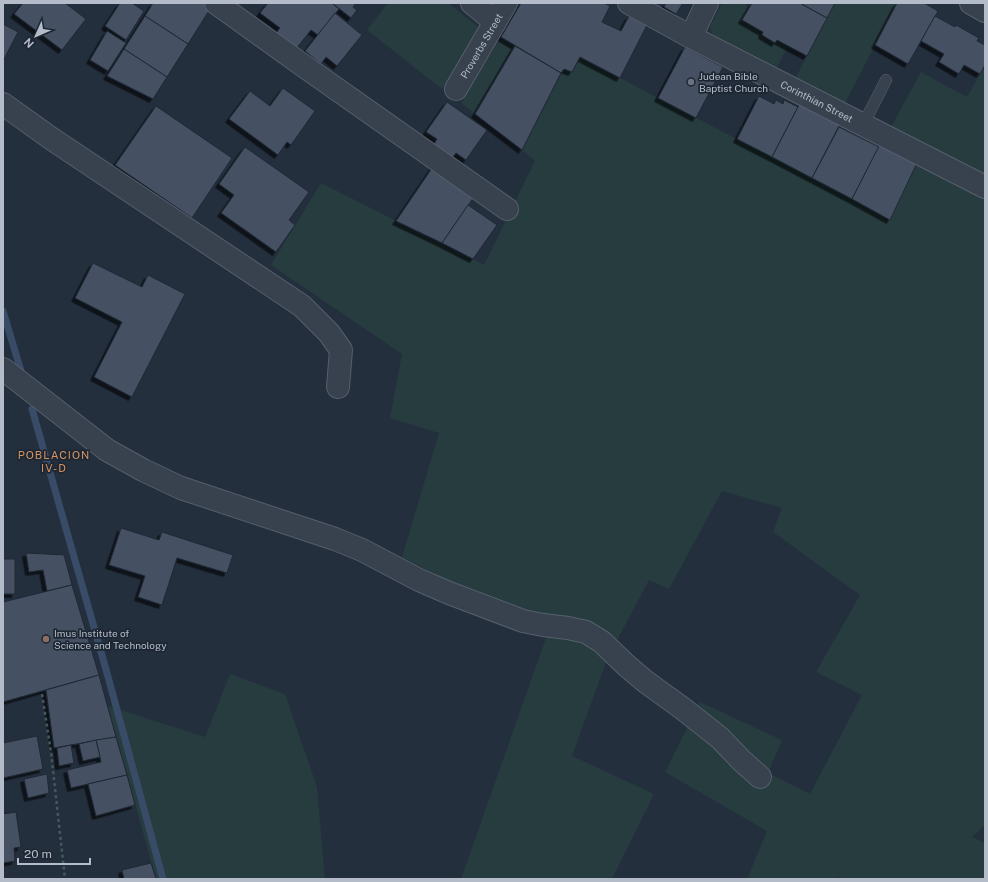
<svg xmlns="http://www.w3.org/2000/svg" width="988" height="882" font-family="'Public Sans',sans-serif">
	<defs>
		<filter id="shadow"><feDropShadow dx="-3.5" dy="3.5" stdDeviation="0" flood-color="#0009"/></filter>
	</defs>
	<rect width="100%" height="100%" fill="#242f3e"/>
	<g fill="#263c3f">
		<polygon points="388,3 448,3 481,29 442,89 367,30"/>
		<polygon points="722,3 742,3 750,7 742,20 763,32 762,35 775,43 777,40 788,46 777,67 712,34 710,27"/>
		<polygon points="835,3 897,3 845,103 796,77"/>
		<polygon points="501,37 515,46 475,114 461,103"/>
		<polygon points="580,57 890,219 917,163 985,198 985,825 972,837 985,843 985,879 844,879 837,877 836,879 747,879 767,831 665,772 700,702 782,740 768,773 810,794 862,695 816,672 860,595 773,532 782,508 722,491 669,589 649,580 608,657 572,756 654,794 612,879 461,879 548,632 402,557 439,433 390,418 402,354 271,265 321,183 484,265 535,161 522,150 564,69 572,72"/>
		<polygon points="985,65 985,176 891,127 921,72 967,97"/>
		<polygon points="230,674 285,694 317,787 325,879 156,879 108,706 205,737"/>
	</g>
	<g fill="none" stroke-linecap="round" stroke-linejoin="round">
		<g stroke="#394c67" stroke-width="7">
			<polyline points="3,311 21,371"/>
			<polyline points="32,409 107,673 163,879"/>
		</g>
	</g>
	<g fill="#455162" stroke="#1f2835" filter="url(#shadow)">
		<polygon points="23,3 65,3 86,19 62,50 14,14"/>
		<polygon points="120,3 132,3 144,11 126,40 105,26"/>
		<polygon points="153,3 208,3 212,6 188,44 145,16"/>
		<polygon points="268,3 332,3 339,9 318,35 311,30 296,49 276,33 280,28 260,13"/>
		<polygon points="332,3 356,3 353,7 357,10 351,18"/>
		<polygon points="521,3 604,3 610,6 602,22 621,31 629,16 647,25 620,78 580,57 572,72 564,69 561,73 501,37"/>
		<polygon points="666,3 683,3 676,14 664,7"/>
		<polygon points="752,3 800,3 827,18 807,56 777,40 775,43 762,35 763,32 742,20"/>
		<polygon points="800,3 835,3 827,18"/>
		<polygon points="897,3 924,3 938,11 908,64 875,45"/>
		<polygon points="335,13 362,35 337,66 326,57 321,64 305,51"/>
		<polygon points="145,16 188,44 167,77 124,49"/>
		<polygon points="935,16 955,27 956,25 979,38 977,41 985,45 985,65 980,74 964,65 959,74 939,62 944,54 921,41"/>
		<polygon points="3,24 18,32 3,61"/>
		<polygon points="107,31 126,43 108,71 90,60"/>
		<polygon points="515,46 561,73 522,150 475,114"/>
		<polygon points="685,47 723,67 696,118 658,98"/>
		<polygon points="124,49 167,77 153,99 107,76"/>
		<polygon points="283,88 315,111 291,145 287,142 278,155 229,119 250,91 270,106"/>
		<polygon points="759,96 774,104 776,100 783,104 784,100 798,107 772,157 737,139"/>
		<polygon points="447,102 487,130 466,160 456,153 452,158 434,144 437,139 426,132"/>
		<polygon points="800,103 840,124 812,178 772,157"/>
		<polygon points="156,106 232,158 192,218 115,165"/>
		<polygon points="839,127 879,147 852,199 812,178"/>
		<polygon points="880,144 917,163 890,220 852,199"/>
		<polygon points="245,147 309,192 289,220 295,225 276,252 221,213 234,195 219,184"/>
		<polygon points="434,165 476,194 442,243 396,221"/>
		<polygon points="468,205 497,225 473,259 442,243"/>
		<polygon points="93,263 142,287 148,275 185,294 132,397 94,377 122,322 75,298"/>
		<polygon points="121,528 159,540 162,532 233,555 227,573 177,558 162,605 138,597 145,576 109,565"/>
		<polygon points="26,553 64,555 72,585 47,591 43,570 29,572"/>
		<rect x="3" y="559" width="12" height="35"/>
		<polygon points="72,585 99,675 3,702 3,602"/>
		<polygon points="99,675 116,737 54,748 46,690"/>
		<polygon points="37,736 43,769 3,778 3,743"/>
		<polygon points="116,737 127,775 71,788 67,770 101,762 96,740"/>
		<polygon points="96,740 100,757 83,761 79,744"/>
		<polygon points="71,745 74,763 59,766 57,748"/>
		<polygon points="47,774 49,793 28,798 24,779"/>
		<polygon points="127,775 135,805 96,816 88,784"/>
		<polygon points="16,812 21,847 14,848 15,861 3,863 3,814"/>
		<polygon points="151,863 156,879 124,879 122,870"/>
	</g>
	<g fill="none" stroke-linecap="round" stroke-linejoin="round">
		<defs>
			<polyline id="lane" points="863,125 886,80"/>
			<g id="street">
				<polyline points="216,3 301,64 507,209"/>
				<polyline points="472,3 495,22"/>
				<path id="s1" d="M629,3L691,37L985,187"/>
				<polyline points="971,3 985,11"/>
				<polyline points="691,37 707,3"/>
				<path id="s2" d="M456,89L506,3"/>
				<polyline points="3,104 52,139 302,306 329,333 341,350 338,387"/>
				<polyline points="3,369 107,450 143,470 181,488 335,539 362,550 419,580 449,593 523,621 543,625 568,628 586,632 602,642 627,666 646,682 682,708 720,738 742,761 760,777"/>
			</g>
		</defs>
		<use href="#lane" stroke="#565f6c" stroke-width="12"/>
		<use href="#street" stroke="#565f6c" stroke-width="24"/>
		<polyline stroke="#44595c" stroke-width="2.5" stroke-dasharray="3 3" stroke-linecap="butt" points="42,694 51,752 65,879"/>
		<use href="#lane" stroke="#38414e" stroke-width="11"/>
		<use href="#street" stroke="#38414e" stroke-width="22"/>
	</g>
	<circle fill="#6b7280" stroke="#1d2633" stroke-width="1.5" cx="691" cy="82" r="4"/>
	<circle fill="#8d6e63" stroke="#1d2633" stroke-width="1.5" cx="46" cy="639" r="4"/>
	<g text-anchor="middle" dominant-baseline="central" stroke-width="3.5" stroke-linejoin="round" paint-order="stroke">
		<g font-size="10" fill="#b4bcc9" stroke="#1d2633">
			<text stroke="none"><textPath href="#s2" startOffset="50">Proverbs Street</textPath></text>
			<text stroke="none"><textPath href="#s1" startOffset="212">Corinthian Street</textPath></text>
		</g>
		<g font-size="10" fill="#b4bcc9" stroke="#1d2633" text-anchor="start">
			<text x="699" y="76">Judean Bible<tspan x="699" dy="12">Baptist Church</tspan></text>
			<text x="54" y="633">Imus Institute of<tspan x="54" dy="12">Science and Technology</tspan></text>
		</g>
		<g font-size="11" letter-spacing="1" fill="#d59563" stroke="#1d2633">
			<text x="54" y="455">POBLACION<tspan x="54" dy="13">IV-D</tspan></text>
		</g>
	</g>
	<rect width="988" height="882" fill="none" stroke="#b4bcc9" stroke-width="8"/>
	<g transform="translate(36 36) rotate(225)" stroke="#1d2633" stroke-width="3" paint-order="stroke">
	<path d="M0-3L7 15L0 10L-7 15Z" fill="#b4bcc9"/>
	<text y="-6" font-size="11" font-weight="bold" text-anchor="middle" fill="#b4bcc9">N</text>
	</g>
	<path d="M18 858v6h72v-6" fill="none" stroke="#b4bcc9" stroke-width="2"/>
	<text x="24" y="858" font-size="12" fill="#b4bcc9" stroke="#1d2633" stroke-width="3" paint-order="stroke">20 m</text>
</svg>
